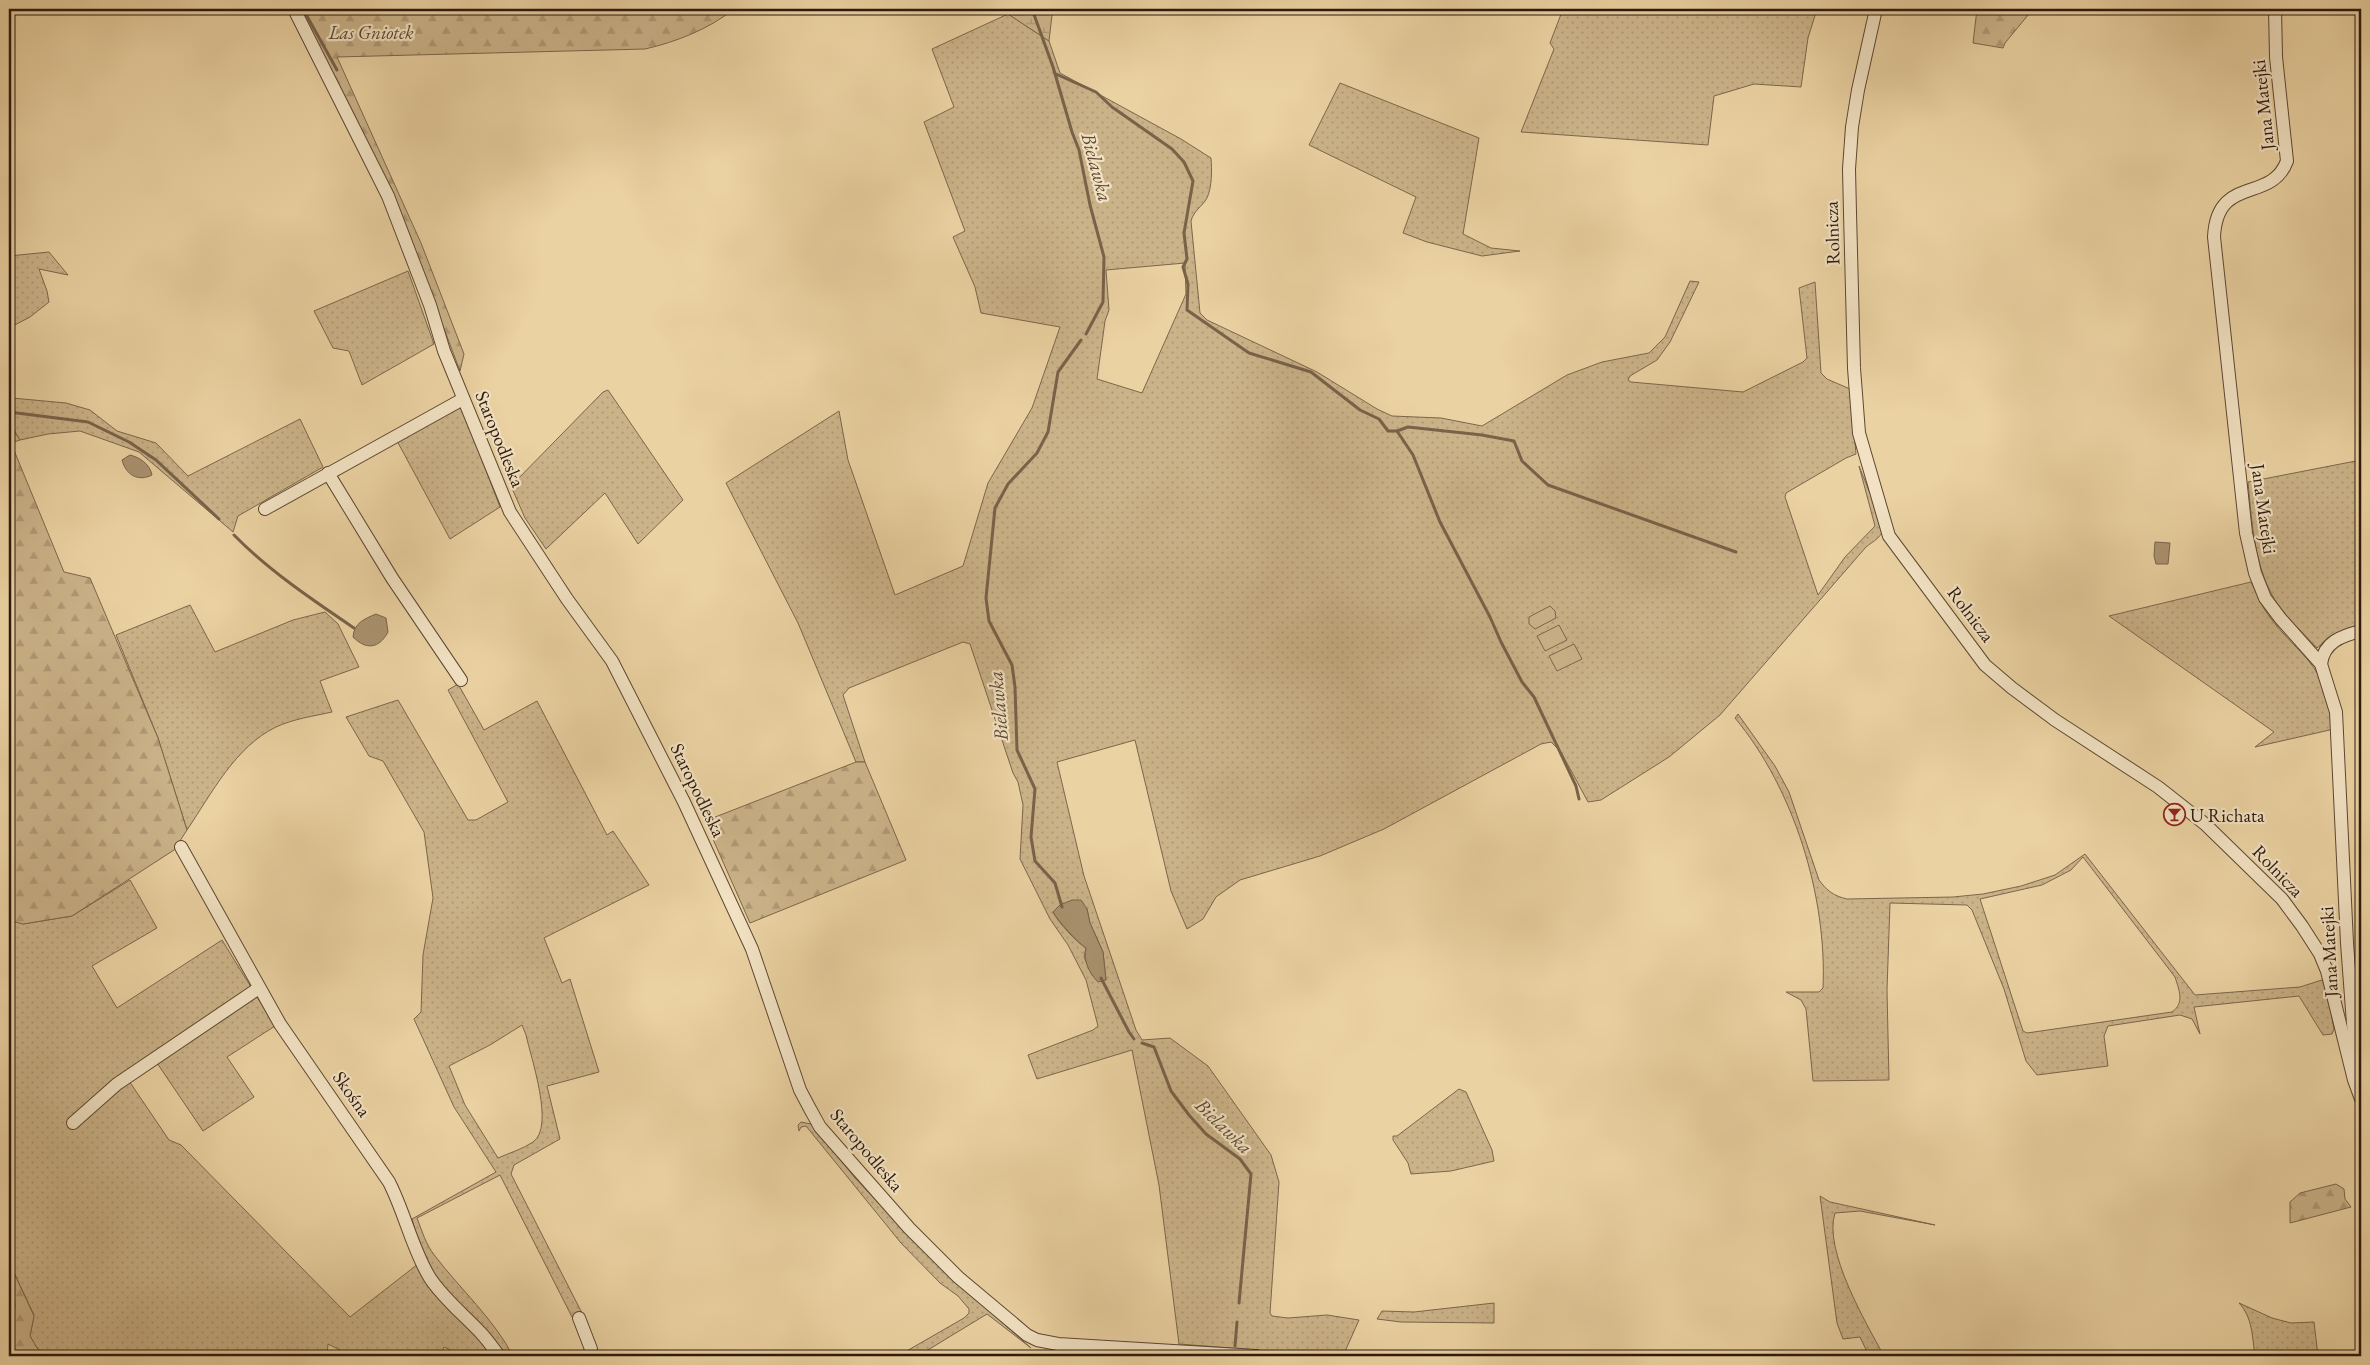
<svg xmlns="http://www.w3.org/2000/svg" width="2370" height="1365" font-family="'EB Garamond',serif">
	<defs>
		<pattern id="grass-dots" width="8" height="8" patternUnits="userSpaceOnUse" patternTransform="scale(1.25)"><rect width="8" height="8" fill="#cbb389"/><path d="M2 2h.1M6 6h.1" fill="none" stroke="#af9975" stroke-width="1.8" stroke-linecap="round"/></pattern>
		<pattern id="forest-firs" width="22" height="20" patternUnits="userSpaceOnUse" patternTransform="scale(1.25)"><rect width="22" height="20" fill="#cbb389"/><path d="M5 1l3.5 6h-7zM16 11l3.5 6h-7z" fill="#af9975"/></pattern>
		<pattern id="wetland-marsh" width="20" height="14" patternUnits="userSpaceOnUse" patternTransform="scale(1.25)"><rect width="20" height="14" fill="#cbb389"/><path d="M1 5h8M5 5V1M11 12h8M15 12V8" fill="none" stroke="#af9975"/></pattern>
	</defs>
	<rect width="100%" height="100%" fill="#ebd2a2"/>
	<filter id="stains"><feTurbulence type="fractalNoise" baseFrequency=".004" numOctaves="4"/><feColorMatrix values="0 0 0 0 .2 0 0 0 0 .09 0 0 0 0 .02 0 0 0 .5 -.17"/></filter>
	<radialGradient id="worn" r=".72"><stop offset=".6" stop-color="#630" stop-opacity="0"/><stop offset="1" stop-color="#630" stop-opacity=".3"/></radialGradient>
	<g fill="url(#grass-dots)" stroke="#7c664c" fill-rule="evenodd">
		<polygon points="1563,9 1817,9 1808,38 1801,87 1754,84 1714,96 1708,145 1521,132 1554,49 1550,43"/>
		<path d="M1008,14L1049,41L1060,73L1181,139L1211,158C1212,170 1212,187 1207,198C1202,207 1194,210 1191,221L1200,313L1207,320L1317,372L1377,409L1392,416L1441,418L1482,426L1567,375L1602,362L1649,353L1665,337L1690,281L1699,282L1670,342L1657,360L1630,376L1628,380L1631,382L1743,392L1803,362L1807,358L1799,288L1815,282L1821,373L1827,379L1850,389L1856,454L1846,458L1786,493L1785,497L1818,595L1845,557L1875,526L1859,466L1882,523C1886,535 1875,540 1866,547L1720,715L1669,757L1601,800L1588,802L1561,752L1551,742L1541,744L1384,829L1320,856L1240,880L1216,897L1203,919L1187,929L1171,891L1135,740L1057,762L1084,876L1136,1030L1142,1040L1170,1038L1208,1066L1271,1155L1279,1182L1270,1313L1272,1316L1288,1318L1327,1315L1359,1320L1343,1356H1280L1269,1351L1179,1344L1159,1185L1132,1050L1037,1079L1028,1055L1093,1030L1098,1026L1086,980L1068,945L1050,919L1020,859L1023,805L1018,782L1013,773L970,644L963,642L849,688L843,695L865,762H856L798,623L726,483L839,411L848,460L895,595L963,566L988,483L1032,408L1060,327L981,313L975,287L953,237L965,231L924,122L954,107L932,49ZM1185,263L1186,294L1142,393L1097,379L1105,321L1109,310L1106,270ZM1060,905L1087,909L1090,923L1103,952L1106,980L1092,975L1084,957L1086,948C1076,942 1058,922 1053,912Z"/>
		<polygon points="1340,83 1479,138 1463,234 1491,248 1520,251 1482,256 1427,242 1403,233 1416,197 1309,145"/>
		<polygon points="49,252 68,275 39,269 47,291 49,302 30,317 9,328 9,256"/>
		<polygon points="408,271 434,344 362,385 349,351 333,348 314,311"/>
		<polygon points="608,390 683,500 638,544 605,493 546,549 525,518 511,486 603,392"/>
		<path d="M12,398L66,403L90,410L117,431L156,443L188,476L300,419L323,467L238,516L233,532L139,452L80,431L48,434L20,440C13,430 5,409 12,398Z"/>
		<polygon points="461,405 500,507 450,539 396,439"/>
		<path d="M2361,460V625L2329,638L2317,648C2304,634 2289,620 2278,605C2254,569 2252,523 2248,482Z"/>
		<path d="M2251,582C2255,590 2258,599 2263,607C2275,627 2293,643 2308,660C2324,679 2331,705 2334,729L2255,747L2274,732L2109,616Z"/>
		<path d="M190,605L215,652L293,620L325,612L338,624L359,667L320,681L332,712C314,716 293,719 276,727C235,747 212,793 187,830L158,738L116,635Z"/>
		<path d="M458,684L484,730L537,701L607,835L613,831L649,885L544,938L562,983L570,979L599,1072L547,1086L560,1139L514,1165L511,1174L582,1313L572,1317L500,1175L417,1218C422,1231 426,1245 435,1256C461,1290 493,1318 513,1356H504L434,1276L418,1242L412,1219L496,1172L454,1107L414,1019L421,1012L423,955L433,898L424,832L383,761L369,756L346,717L398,700L468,820H476L508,802L448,690ZM522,1025L526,1035C531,1058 555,1127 533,1142C523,1149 509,1153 498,1158L465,1105L449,1066L490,1045Z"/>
		<path d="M1738,714L1775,766L1789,792L1819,880C1827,891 1834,896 1847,899L1953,897L1983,894L2021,886L2055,875L2085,854L2195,995L2300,987L2322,980L2326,984L2334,1029L2332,1034L2323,1035L2299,996L2194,1007L2200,1034L2192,1019L2180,1015L2108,1026L2104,1036L2108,1066L2037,1075L2026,1061L2004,989L1972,910L1967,905L1890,903L1887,990L1889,1080L1813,1081L1806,1009L1801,1000L1786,992H1819L1823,988C1827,896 1794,789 1735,718ZM2083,857L2175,977C2179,990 2185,1003 2172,1012L2027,1033L2023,1031L1980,899L2042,885L2071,870Z"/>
		<polygon points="130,880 157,928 92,966 117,1008 222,940 275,1026 227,1057 254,1097 203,1131 155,1060 129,1081 169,1140 181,1145 350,1317 418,1264 494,1356 462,1356 444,1347 441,1356 352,1356 328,1344 327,1356 46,1356 37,1348 30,1336 34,1315 9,1262 9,920 23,924 72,916"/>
		<polygon points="1459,1089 1466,1092 1492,1150 1494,1161 1451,1171 1411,1174 1408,1163 1393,1140 1393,1136 1397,1136"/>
		<polygon points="801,1122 811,1124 855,1178 932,1260 1031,1348 987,1314 918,1356 898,1356 964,1318 969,1313 969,1309 958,1296 940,1283 901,1243 806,1126 801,1127 799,1131 798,1125"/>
		<path d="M1820,1196L1830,1202L1935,1225L1860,1211L1835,1213C1823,1250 1866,1323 1884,1356H1869L1860,1337L1843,1339L1837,1323Z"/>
		<polygon points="1494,1303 1494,1323 1401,1322 1377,1319 1382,1311 1414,1312"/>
		<path d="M2239,1303L2272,1318L2291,1323L2314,1322L2318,1356H2255C2252,1337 2253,1318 2239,1303Z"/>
	</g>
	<g fill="url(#forest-firs)" stroke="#7c664c">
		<path d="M299,9H734C709,29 676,42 645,49L337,57L421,243L464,354L460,371L431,294Z"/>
		<polygon points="1977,9 2033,9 2005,43 2003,48 1973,43"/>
		<polygon points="9,405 13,430 20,440 11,443 64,572 90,578 158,738 187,830 174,850 72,916 23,924 9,920"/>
		<polygon points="856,762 865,762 906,860 750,923 705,821"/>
		<polygon points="2336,1184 2344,1189 2345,1199 2351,1207 2290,1223 2290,1202 2300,1193"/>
		<polygon points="9,1262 34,1316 30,1336 37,1348 46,1356 9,1356"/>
	</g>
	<polygon fill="url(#wetland-marsh)" stroke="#7c664c" points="1005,9 1050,9 1052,15 1049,41 1008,14"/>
	<g fill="#cbb389" stroke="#7c664c">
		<polygon points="1550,606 1555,611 1556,618 1535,629 1529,624 1529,617"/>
		<polygon points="1559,625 1567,640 1545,651 1537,636"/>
		<polygon points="1574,644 1582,659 1557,671 1549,656"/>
	</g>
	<g fill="#aa9370" stroke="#786249">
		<path d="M130,455C139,457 150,464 152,475C138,482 126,475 122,460Z"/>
		<polygon points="2155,542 2170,543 2168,564 2156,564 2154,556"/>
		<path d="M376,614L386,618L388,632C379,649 366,650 353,637C354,623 364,619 376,614Z"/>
		<path d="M1072,900H1081L1087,909L1090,923L1103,952L1106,980L1098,982C1089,973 1083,960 1086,948C1078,943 1058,921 1053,912L1060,905Z"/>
	</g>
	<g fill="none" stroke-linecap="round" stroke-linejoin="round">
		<g stroke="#786249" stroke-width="3">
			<polyline points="303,9 337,70"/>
			<polyline points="1032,9 1053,67 1072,132 1079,150 1090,205 1104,257 1103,302 1086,334"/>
			<polyline points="1056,74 1096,92 1112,107 1172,149 1184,162 1193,181 1184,233 1187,259 1183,267 1188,284 1187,310 1249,353 1311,372 1360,410 1379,419 1388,431 1397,431 1413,455 1440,522 1490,617 1501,642 1522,682 1534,697 1576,786 1579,799"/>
			<polyline points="9,412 88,422 129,442 156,460 219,519"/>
			<polyline points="1397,431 1408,427 1482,435 1514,441 1522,461 1548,485 1736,552"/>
			<path d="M234,535C268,570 314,601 354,628"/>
			<polyline points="1062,907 1055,883 1035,861 1031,837 1035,789 1017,750 1015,687 1012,665 989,621 986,598 995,508 1008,484 1037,453 1048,432 1058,372 1081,340"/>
			<polyline points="1101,978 1129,1032 1134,1039"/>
			<polyline points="1142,1043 1154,1047 1171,1091 1189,1115 1206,1134 1240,1159 1251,1174 1239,1303"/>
			<polyline points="9,1280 14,1304 10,1353"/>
			<polyline points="1235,1346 1237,1322"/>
		</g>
		<defs>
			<g id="street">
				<polyline points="294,9 388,196 430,305 444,351 510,512 567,599 612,661 684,802 752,949 800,1090 809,1107 820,1127 909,1228 958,1277 1027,1335 1037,1340 1058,1344 1256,1356"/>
				<polyline points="1876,9 1858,90 1852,127 1849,169 1850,213 1854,368 1859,433 1889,536 1985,665 2012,688 2055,720 2158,787 2205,824 2282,899 2302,926 2320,954 2327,971 2354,1080 2361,1099"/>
				<path d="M2275,9L2276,57L2287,161C2271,204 2217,174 2214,237L2246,533L2255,573L2265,598L2280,618L2321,664L2336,712L2347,943L2354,1037L2350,1055"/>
				<polyline points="328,473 392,578 461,680"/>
				<polyline points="265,509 463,399"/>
				<path d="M2321,664C2324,642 2341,636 2361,631"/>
				<path d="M181,847L280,1024L389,1182C405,1213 412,1249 430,1278C443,1298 463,1314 480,1332C487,1339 493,1348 499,1356"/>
				<polyline points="73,1123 117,1084 259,988"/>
				<polyline points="579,1318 591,1349 589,1356"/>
			</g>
		</defs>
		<use href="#street" stroke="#5c4733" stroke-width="14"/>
		<use href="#street" stroke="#f2e2c3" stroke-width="12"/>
	</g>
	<defs>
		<symbol id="bar-ring" viewBox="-11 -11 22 22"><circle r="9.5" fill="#f2e2c3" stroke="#8f2418" stroke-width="1.5"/><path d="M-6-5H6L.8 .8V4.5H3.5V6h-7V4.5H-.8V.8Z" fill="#8f2418"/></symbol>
	</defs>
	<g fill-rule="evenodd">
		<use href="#bar-ring" x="2162" y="802" width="25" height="25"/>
	</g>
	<g text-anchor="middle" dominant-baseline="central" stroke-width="4.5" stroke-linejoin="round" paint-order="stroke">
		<g font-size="19" font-style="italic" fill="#5c4733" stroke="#f2e2c3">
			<text x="371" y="32">Las Gniotek</text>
		</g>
		<g font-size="19" fill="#2d190e" stroke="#f2e2c3">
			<text transform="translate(2263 105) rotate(-96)">Jana Matejki</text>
			<text transform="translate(1832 233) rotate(-92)">Rolnicza</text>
			<text transform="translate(500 439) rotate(68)">Staropodleska</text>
			<text transform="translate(2264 509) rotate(82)">Jana Matejki</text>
			<text transform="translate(1971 614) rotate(53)">Rolnicza</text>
			<text transform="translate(698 790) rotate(64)">Staropodleska</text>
			<text transform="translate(2278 871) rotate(46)">Rolnicza</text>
			<text transform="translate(2329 952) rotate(-93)">Jana Matejki</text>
			<text transform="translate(352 1094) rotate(55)">Skośna</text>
			<text transform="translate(867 1150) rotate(50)">Staropodleska</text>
		</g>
		<g font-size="19" fill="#2d190e" stroke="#f2e2c3" text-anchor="start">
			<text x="2190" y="815">U Richata</text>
		</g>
		<g font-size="20" font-style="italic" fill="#5f4a35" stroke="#f2e2c3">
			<text transform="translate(1097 167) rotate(75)">Bielawka</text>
			<text transform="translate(998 706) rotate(-95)">Bielawka</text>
			<text transform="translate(1224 1126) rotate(44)">Bielawka</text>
		</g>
	</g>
	<rect width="2370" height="1365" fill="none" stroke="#ebd2a2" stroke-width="30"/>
	<rect x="10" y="10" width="2350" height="1345" fill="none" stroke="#2d190e" stroke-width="2.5"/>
	<rect x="15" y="15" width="2340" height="1335" fill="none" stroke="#2d190e"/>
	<rect width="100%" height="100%" filter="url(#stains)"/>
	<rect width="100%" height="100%" fill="url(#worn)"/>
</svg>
